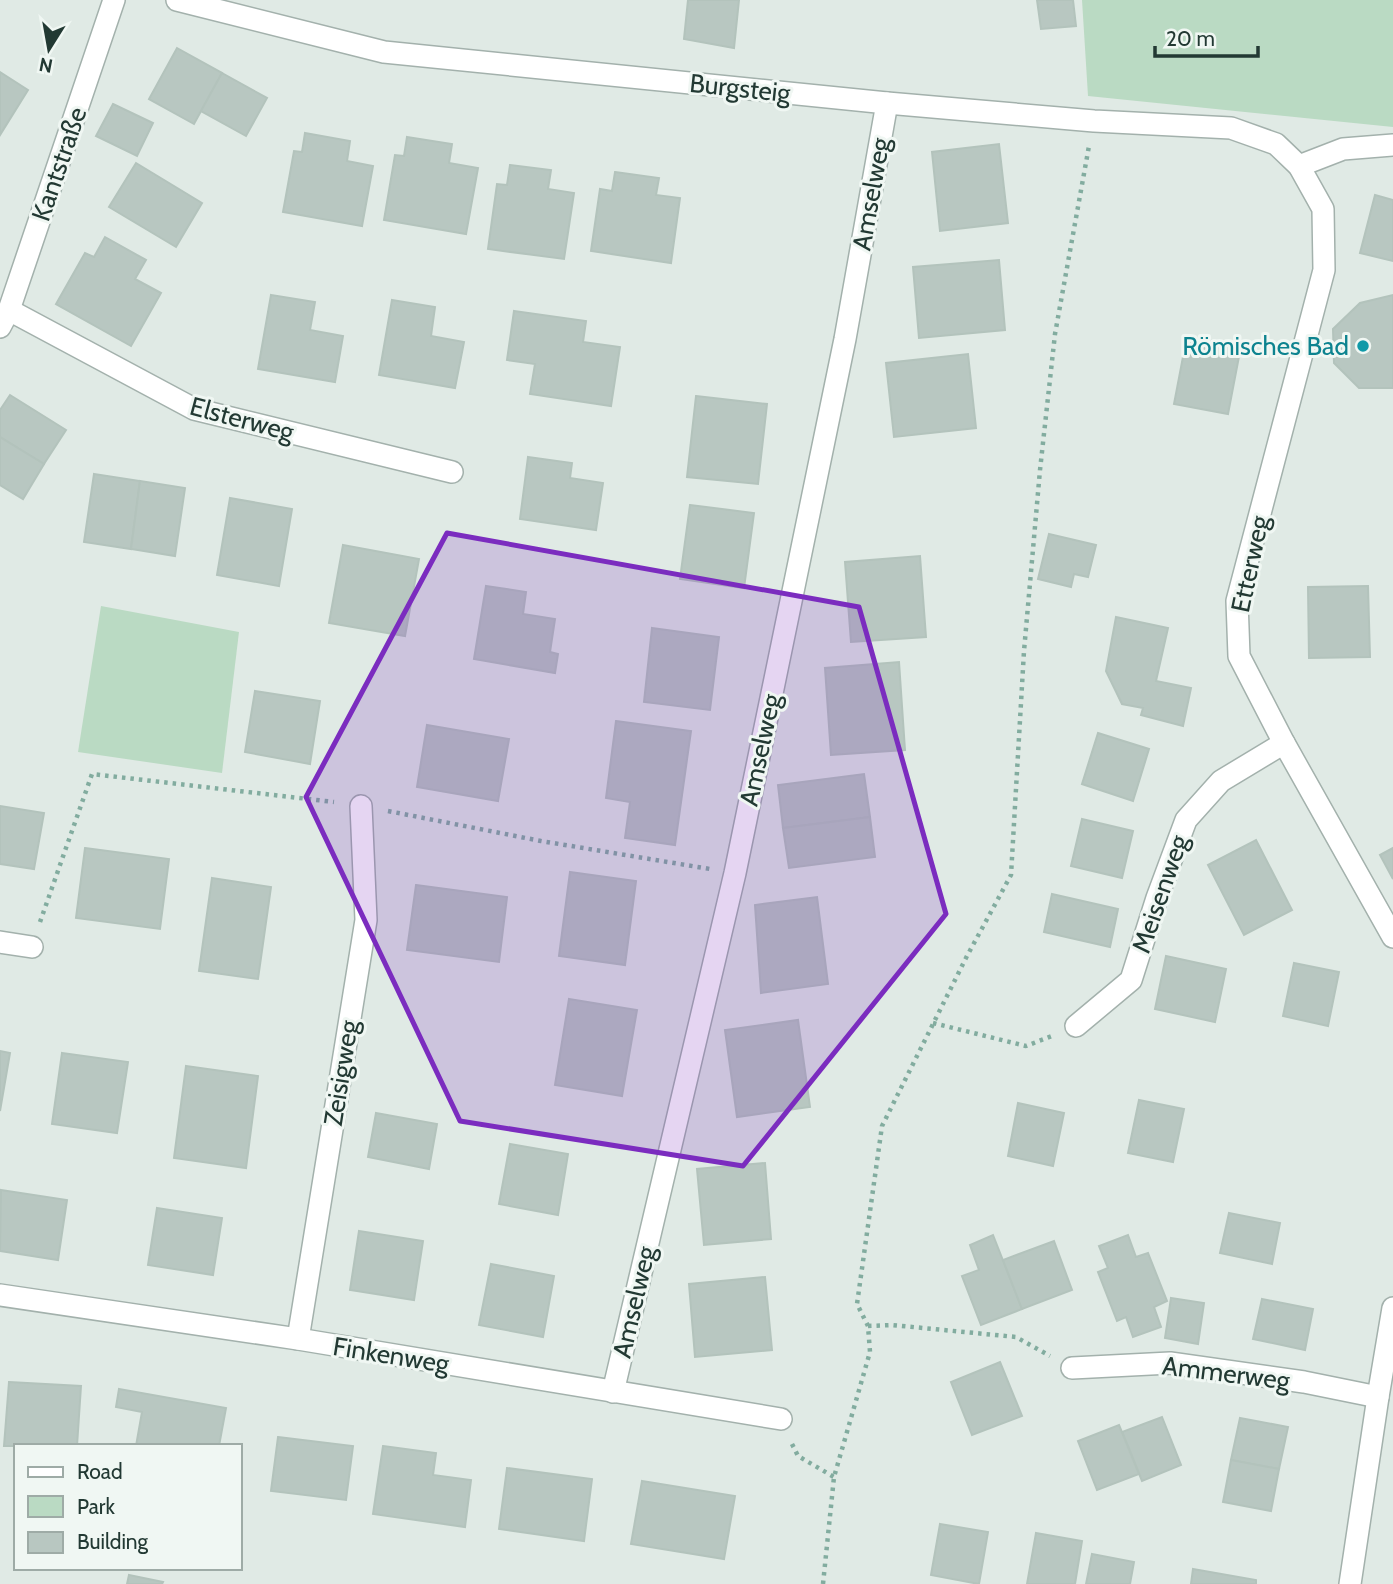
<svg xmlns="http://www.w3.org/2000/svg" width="1393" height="1584" font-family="Cabin,sans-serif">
	<rect width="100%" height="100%" fill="#e0eae5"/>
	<g fill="#badac3">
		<polygon points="1082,0 1393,0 1393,127 1088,96"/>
		<polygon points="101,606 239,632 222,773 78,752"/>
	</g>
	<g fill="#b8c7c1" stroke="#b3c3bc" stroke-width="2">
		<polygon points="688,0 739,0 734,48 684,39"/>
		<polygon points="1037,0 1073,0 1076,26 1041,29"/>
		<polygon points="177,48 222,73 194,124 149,99"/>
		<polygon points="0,72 28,90 0,135"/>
		<polygon points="222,73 267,98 246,136 201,111"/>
		<polygon points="113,104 153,123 137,156 96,136"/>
		<polygon points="305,133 350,141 347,161 373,166 362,226 283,212 294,151 302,152"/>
		<polygon points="407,137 452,144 449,163 478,168 466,234 384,220 395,155 404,156"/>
		<polygon points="999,144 1008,223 940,231 932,152"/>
		<polygon points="136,163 202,203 176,247 109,207"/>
		<polygon points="510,165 551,170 548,189 574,193 564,259 488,249 497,184 507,185"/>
		<polygon points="615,172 659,178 656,195 680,198 671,263 591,251 600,189 612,191"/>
		<polygon points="1375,195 1393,200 1393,261 1360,253"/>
		<polygon points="105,237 146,260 135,279 161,293 131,346 56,304 85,253 94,257"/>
		<polygon points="999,260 1005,330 919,338 913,267"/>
		<polygon points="271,295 315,302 310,330 343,336 335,382 258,369"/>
		<polygon points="1393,295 1393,388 1359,388 1334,363 1333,329 1360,303"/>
		<polygon points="392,300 435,307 431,336 464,342 455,388 379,375"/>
		<polygon points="514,311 586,321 583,342 620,347 611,406 530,394 535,364 507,360"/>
		<polygon points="1187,336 1241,346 1228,414 1174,404"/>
		<polygon points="968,354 976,428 894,437 886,363"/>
		<polygon points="10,395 66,430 44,464 0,437 0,410"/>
		<polygon points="696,396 767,404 758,484 687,477"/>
		<polygon points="0,437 44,464 23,499 0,485"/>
		<polygon points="528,457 572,463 570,478 603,483 596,530 520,519"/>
		<polygon points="94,474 140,481 131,549 84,542"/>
		<polygon points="140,481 185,488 175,556 131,549"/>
		<polygon points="230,498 292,509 279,586 217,575"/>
		<polygon points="690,505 754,513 744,588 680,579"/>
		<polygon points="1049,534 1096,545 1088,577 1074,574 1071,587 1038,579"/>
		<polygon points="343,545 419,559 405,636 329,623"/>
		<polygon points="920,556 926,637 851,642 845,562"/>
		<polygon points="486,586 526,592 523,614 555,619 550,652 558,654 555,673 474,659"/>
		<polygon points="1368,586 1370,657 1309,658 1308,587"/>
		<polygon points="1116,617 1168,628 1156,681 1191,688 1183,726 1141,715 1143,708 1122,704 1106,671"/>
		<polygon points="652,628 719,637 710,710 644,702"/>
		<polygon points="899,662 905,750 831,755 825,668"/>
		<polygon points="255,691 320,701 310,764 245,752"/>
		<polygon points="616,721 691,731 675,845 625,838 630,802 606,798"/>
		<polygon points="427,725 509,739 498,801 417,787"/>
		<polygon points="1098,733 1149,749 1133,801 1082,784"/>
		<polygon points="864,774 870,817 783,828 778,785"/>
		<polygon points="0,806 44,813 34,869 0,864"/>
		<polygon points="870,817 875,857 789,868 783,828"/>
		<polygon points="1082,819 1133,831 1122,878 1071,866"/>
		<polygon points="1256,840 1292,910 1244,935 1208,865"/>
		<polygon points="85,848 169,859 160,929 76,918"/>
		<polygon points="1393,848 1393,879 1380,855"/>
		<polygon points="570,872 636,881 625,965 559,956"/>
		<polygon points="212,878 271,887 258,979 199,971"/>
		<polygon points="416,885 507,897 499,962 407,950"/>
		<polygon points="1052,894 1118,909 1110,947 1044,932"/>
		<polygon points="817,897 828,984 761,993 755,905"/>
		<polygon points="1166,956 1226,969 1215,1022 1155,1009"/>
		<polygon points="1294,963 1339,972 1328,1026 1283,1016"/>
		<polygon points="569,999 637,1010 622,1096 555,1085"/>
		<polygon points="798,1020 810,1107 737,1117 725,1030"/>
		<polygon points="0,1051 10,1053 0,1111"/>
		<polygon points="62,1053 128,1062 117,1133 52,1124"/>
		<polygon points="186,1066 258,1076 246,1168 174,1158"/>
		<polygon points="1139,1100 1184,1109 1173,1162 1128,1153"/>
		<polygon points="1018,1103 1064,1113 1053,1166 1008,1156"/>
		<polygon points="376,1113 437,1124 429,1169 368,1157"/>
		<polygon points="510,1144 568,1154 558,1215 499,1204"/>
		<polygon points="765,1163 771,1239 704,1245 697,1169"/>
		<polygon points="1,1190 67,1200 58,1260 0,1251"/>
		<polygon points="157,1208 222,1218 213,1275 148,1265"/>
		<polygon points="1229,1213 1280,1223 1272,1264 1220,1253"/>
		<polygon points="359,1231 423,1241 414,1300 350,1290"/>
		<polygon points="993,1235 1022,1309 981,1325 962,1276 979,1270 970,1245"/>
		<polygon points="1128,1235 1136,1257 1148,1253 1167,1301 1154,1307 1161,1327 1133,1337 1126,1317 1117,1321 1098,1272 1108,1268 1099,1246"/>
		<polygon points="1054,1241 1072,1290 1022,1309 1003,1260"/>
		<polygon points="491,1264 554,1276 543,1337 479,1325"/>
		<polygon points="765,1277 772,1350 695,1357 689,1284"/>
		<polygon points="1171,1298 1204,1303 1198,1344 1165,1338"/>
		<polygon points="1262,1299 1313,1309 1305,1350 1253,1339"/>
		<polygon points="1000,1362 1022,1416 972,1435 951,1382"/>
		<polygon points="9,1382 81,1386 77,1446 4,1446"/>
		<polygon points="119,1389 226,1408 219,1446 136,1446 142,1412 116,1407"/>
		<polygon points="1162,1417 1181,1465 1142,1481 1122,1432"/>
		<polygon points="1240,1418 1288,1427 1279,1469 1231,1460"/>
		<polygon points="1119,1425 1139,1474 1097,1490 1078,1441"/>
		<polygon points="278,1437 353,1446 346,1500 271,1491"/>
		<polygon points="383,1446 436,1453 433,1475 471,1480 465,1527 373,1514"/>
		<polygon points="1231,1460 1279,1469 1271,1511 1223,1502"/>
		<polygon points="507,1468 592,1479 584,1541 499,1529"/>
		<polygon points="642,1481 735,1496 724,1559 631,1544"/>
		<polygon points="940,1524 988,1532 979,1584 931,1575"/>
		<polygon points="1036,1533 1082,1541 1075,1584 1027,1584"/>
		<polygon points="1092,1554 1134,1562 1130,1584 1086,1584"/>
		<polygon points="1193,1569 1256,1580 1256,1584 1191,1584"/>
		<polygon points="129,1575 163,1582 162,1584 127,1584"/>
	</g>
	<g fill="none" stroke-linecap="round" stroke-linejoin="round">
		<defs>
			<g id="minor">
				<polyline points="177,0 384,52 887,103 1094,121 1231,128 1276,144 1299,166 1323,209 1324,270 1237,601 1239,656 1284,743 1393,937"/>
				<polyline points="1299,166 1343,149 1393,145"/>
				<polyline points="9,310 194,409 452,472"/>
				<polyline points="0,327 9,310 114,0"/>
				<polyline points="0,942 32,947"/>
				<polyline points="1076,1026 1131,980 1157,898 1186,820 1221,781 1284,743"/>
				<polyline points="0,1295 298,1339 781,1419"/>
				<polyline points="298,1339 366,920 361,806"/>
				<polyline points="1072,1368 1170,1363 1304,1382 1378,1397"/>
				<polyline points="613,1392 735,873 845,339 887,103"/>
				<polyline points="1350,1584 1378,1397 1393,1308"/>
			</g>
		</defs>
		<use href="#minor" stroke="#a3b1ac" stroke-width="24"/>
		<g stroke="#82ac9f" stroke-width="4.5" stroke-dasharray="3.5 5" stroke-linecap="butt">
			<polyline points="388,811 541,841 710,869"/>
			<polyline points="40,922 92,774 334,802"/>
			<polyline points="933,1023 1026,1046 1052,1036"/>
			<polyline points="868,1326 892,1325 1016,1337 1050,1356"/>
			<polyline points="792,1444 798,1456 834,1477"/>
			<polyline points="823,1584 834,1477 870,1352 868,1326 857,1304 882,1126 967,956 1011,875 1024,651 1040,470 1055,334 1089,146"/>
		</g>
		<use href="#minor" stroke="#fff" stroke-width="21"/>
	</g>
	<path fill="#7b2cbf" fill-opacity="0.2" stroke="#7b2cbf" stroke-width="5" stroke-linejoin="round" d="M447,533L859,607L946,914L743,1166L460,1121L306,797Z"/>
	<circle fill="#0f9aa8" stroke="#f0f7f3" stroke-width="2.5" cx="1363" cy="346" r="7"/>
	<g text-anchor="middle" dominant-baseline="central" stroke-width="6" stroke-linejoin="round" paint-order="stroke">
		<g font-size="26" fill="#223933" stroke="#f0f7f3">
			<text transform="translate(740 88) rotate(6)">Burgsteig</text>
			<text transform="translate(59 164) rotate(-71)">Kantstraße</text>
			<text transform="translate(871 194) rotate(-80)">Amselweg</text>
			<text transform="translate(242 419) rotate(15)">Elsterweg</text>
			<text transform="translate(1250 564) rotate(-78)">Etterweg</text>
			<text transform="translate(760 750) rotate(-78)">Amselweg</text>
			<text transform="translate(1160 894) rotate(-71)">Meisenweg</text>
			<text transform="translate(341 1073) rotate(-81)">Zeisigweg</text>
			<text transform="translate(634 1302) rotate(-77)">Amselweg</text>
			<text transform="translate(391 1355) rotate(9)">Finkenweg</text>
			<text transform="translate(1226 1373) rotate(7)">Ammerweg</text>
		</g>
		<g font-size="26" fill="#0d838f" stroke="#f0f7f3" text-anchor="end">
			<text x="1349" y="346">Römisches Bad</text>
		</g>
	</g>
	<rect x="14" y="1444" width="228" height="126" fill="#f0f7f3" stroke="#9eaba6" stroke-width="2"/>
	<rect x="28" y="1467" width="35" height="10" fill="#ffffff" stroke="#9eaba6" stroke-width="2"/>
	<text x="77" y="1479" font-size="21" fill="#223933">Road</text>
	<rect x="28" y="1496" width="35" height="21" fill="#badac3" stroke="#9eaba6" stroke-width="2"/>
	<text x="77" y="1514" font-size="21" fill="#223933">Park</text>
	<rect x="28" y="1532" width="35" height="21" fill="#b8c7c1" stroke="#9eaba6" stroke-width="2"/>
	<text x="77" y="1549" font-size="21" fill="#223933">Building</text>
	<g transform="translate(49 49) rotate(191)" stroke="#f0f7f3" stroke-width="5" paint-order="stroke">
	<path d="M0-5L12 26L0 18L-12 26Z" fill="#223933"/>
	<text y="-10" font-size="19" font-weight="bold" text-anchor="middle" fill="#223933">N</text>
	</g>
	<path d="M1155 46v10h103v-10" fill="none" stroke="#223933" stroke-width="3.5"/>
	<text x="1166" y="46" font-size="21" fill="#223933" stroke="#f0f7f3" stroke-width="5" paint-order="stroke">20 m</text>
</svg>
